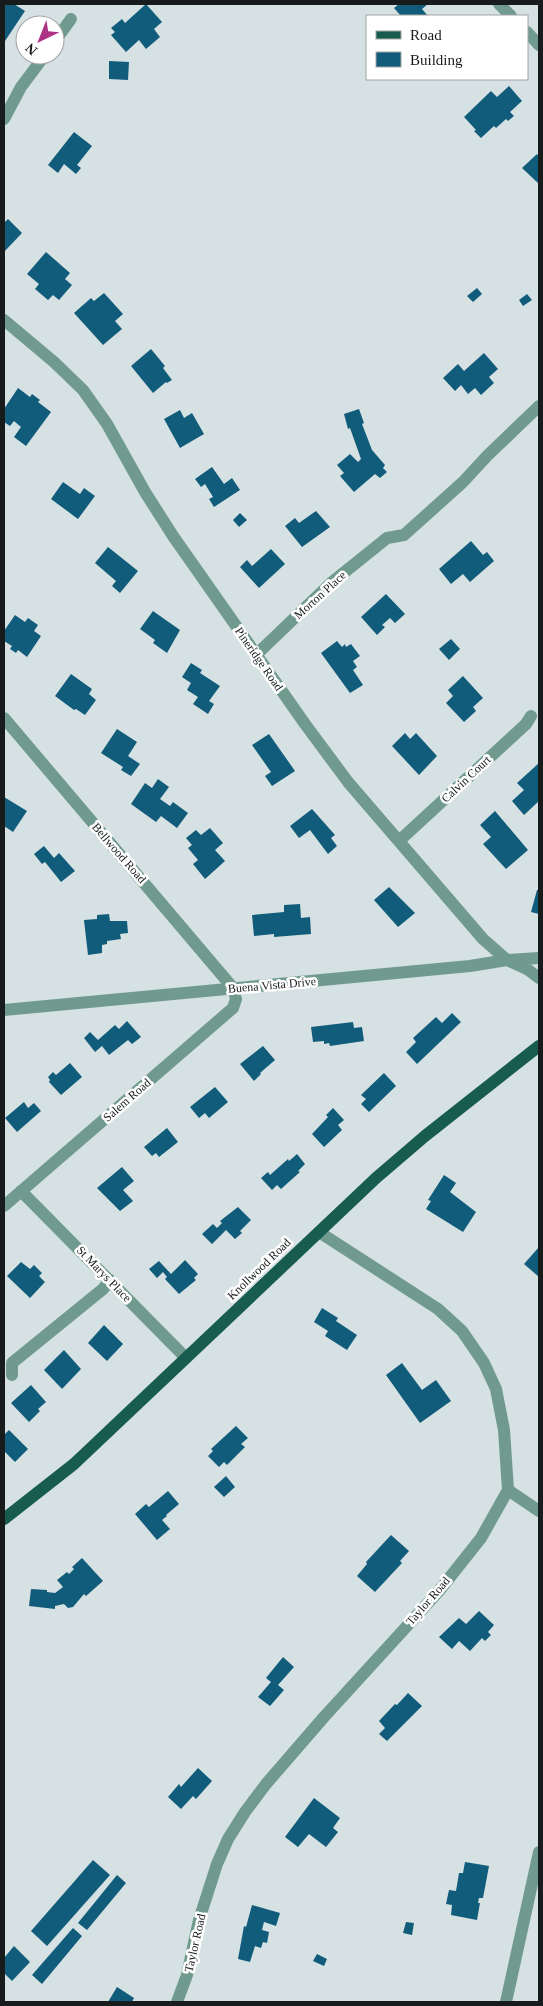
<svg xmlns="http://www.w3.org/2000/svg" width="543" height="2006" font-family="'Times New Roman',serif">
	<rect width="100%" height="100%" fill="#d5e1e2"/>
	<g fill="#125c7b">
		<polygon points="4,4 14,4 25,11 5,41"/>
		<polygon points="146,4 162,22 154,29 160,37 146,49 139,40 126,52 111,35 115,32 111,28 122,19 125,23"/>
		<polygon points="399,4 428,4 422,9 428,16 401,16 394,8"/>
		<polygon points="109,61 129,62 128,80 109,79"/>
		<polygon points="509,86 522,101 510,112 514,116 508,121 506,119 496,128 494,126 481,138 474,131 476,130 464,117 491,91 497,97"/>
		<polygon points="74,132 92,146 77,165 81,168 76,174 64,164 58,173 48,165"/>
		<polygon points="537,154 539,157 539,184 522,168"/>
		<polygon points="8,219 22,233 4,252 4,223"/>
		<polygon points="46,252 70,273 65,279 72,285 59,300 53,295 48,300 35,289 39,284 27,274"/>
		<polygon points="477,288 482,294 473,302 467,296"/>
		<polygon points="104,293 123,314 115,321 122,329 103,345 74,313 91,298 94,301"/>
		<polygon points="527,294 532,300 523,306 519,300"/>
		<polygon points="151,349 165,366 163,368 172,380 167,383 166,382 153,393 131,366"/>
		<polygon points="484,353 498,369 489,377 494,383 481,395 475,388 468,394 461,385 455,391 443,378 458,364 464,371"/>
		<polygon points="18,388 30,397 32,394 40,400 38,402 51,412 26,446 14,437 21,427 14,421 10,426 4,422 4,409"/>
		<polygon points="359,409 364,423 362,424 372,450 385,465 383,468 387,472 380,478 375,474 354,492 340,476 344,473 337,465 350,454 358,462 361,459 350,428 348,429 344,414"/>
		<polygon points="180,410 184,418 192,413 204,434 180,448 164,419"/>
		<polygon points="212,467 224,484 232,478 240,490 214,507 209,499 213,497 205,484 201,487 195,479"/>
		<polygon points="63,482 80,494 84,488 95,496 78,519 51,499"/>
		<polygon points="316,511 330,527 302,547 285,526 295,518 299,523"/>
		<polygon points="240,513 247,520 239,527 233,520"/>
		<polygon points="471,541 483,555 487,552 494,561 470,582 463,574 451,584 439,569"/>
		<polygon points="108,547 138,571 120,593 112,586 116,581 95,563"/>
		<polygon points="271,549 285,564 259,588 240,567 247,560 252,566"/>
		<polygon points="386,594 405,614 395,623 390,618 382,625 385,627 377,635 361,617"/>
		<polygon points="153,611 180,630 167,653 153,643 155,640 140,629"/>
		<polygon points="15,615 25,622 28,618 38,625 34,631 41,636 27,657 18,650 16,653 10,649 12,646 4,641 4,631"/>
		<polygon points="451,639 460,649 449,660 439,649"/>
		<polygon points="337,641 342,647 345,644 346,647 351,644 360,656 353,661 357,667 353,670 363,685 350,693 321,653"/>
		<polygon points="191,663 202,670 200,673 220,686 209,701 214,704 208,714 193,704 198,697 187,690 191,683 182,677"/>
		<polygon points="71,674 92,689 89,694 96,700 85,715 76,709 74,710 55,696"/>
		<polygon points="463,676 483,698 473,707 476,711 464,722 446,703 453,696 448,690"/>
		<polygon points="117,729 137,742 128,756 140,764 131,776 121,770 123,767 101,753"/>
		<polygon points="405,733 410,739 416,733 437,756 419,775 392,746"/>
		<polygon points="269,734 295,771 272,786 265,776 271,772 252,745"/>
		<polygon points="539,763 539,801 524,815 512,801 524,790 517,783"/>
		<polygon points="158,779 169,787 160,799 170,806 173,802 188,813 177,828 161,816 156,822 131,804 145,783 152,788"/>
		<polygon points="4,797 27,811 13,832 4,826"/>
		<polygon points="312,809 335,835 331,838 337,846 328,854 310,830 299,838 290,826"/>
		<polygon points="495,811 528,850 506,869 483,844 491,837 480,825"/>
		<polygon points="210,828 223,843 215,850 225,861 205,879 193,864 198,860 188,848 192,845 186,838 196,830 201,835"/>
		<polygon points="44,846 54,858 59,853 75,871 61,882 45,862 42,864 34,854"/>
		<polygon points="389,887 415,913 398,927 374,900"/>
		<polygon points="537,890 539,890 539,914 531,912"/>
		<polygon points="300,904 301,918 310,917 311,934 274,937 274,934 254,936 252,915 284,912 284,905"/>
		<polygon points="109,914 110,921 127,921 128,933 120,934 121,939 107,941 107,944 102,945 102,953 88,955 84,920 97,919 97,915"/>
		<polygon points="452,1013 461,1022 417,1064 406,1052 416,1042 413,1038 436,1017 442,1023"/>
		<polygon points="127,1021 141,1037 132,1044 128,1040 109,1055 102,1046 95,1052 84,1038 90,1032 98,1040 115,1025 119,1029"/>
		<polygon points="353,1022 354,1028 362,1027 364,1041 330,1046 329,1043 324,1044 324,1041 313,1042 311,1027"/>
		<polygon points="263,1046 275,1060 260,1073 261,1074 254,1081 240,1064"/>
		<polygon points="70,1063 82,1077 61,1095 49,1082 50,1080 48,1077 53,1072 56,1075"/>
		<polygon points="384,1073 396,1086 369,1112 361,1104 366,1099 361,1095"/>
		<polygon points="215,1087 228,1102 209,1118 205,1113 199,1118 190,1107"/>
		<polygon points="24,1102 28,1108 34,1103 41,1111 17,1132 5,1118"/>
		<polygon points="333,1108 344,1120 338,1125 342,1130 324,1147 312,1134 328,1117 326,1115"/>
		<polygon points="167,1128 178,1142 159,1157 156,1153 152,1156 144,1147"/>
		<polygon points="297,1154 305,1164 298,1171 300,1172 281,1189 277,1185 272,1190 261,1178 268,1172 270,1175 288,1159 289,1161"/>
		<polygon points="122,1167 134,1181 123,1190 133,1201 120,1211 97,1188"/>
		<polygon points="444,1175 456,1183 450,1192 476,1212 463,1232 426,1209 431,1201 428,1200"/>
		<polygon points="238,1207 251,1220 240,1231 242,1233 235,1239 226,1230 212,1244 202,1234 213,1224 217,1228 222,1223 220,1221"/>
		<polygon points="539,1247 539,1277 524,1264"/>
		<polygon points="185,1260 198,1274 194,1278 196,1280 179,1294 165,1279 167,1277 163,1272 157,1278 149,1269 159,1261 171,1274"/>
		<polygon points="21,1262 30,1269 34,1265 42,1273 39,1276 45,1282 30,1298 7,1276"/>
		<polygon points="322,1308 338,1318 336,1321 357,1335 347,1350 325,1336 328,1331 314,1322"/>
		<polygon points="104,1325 123,1344 107,1361 88,1343"/>
		<polygon points="64,1350 81,1369 62,1389 44,1370"/>
		<polygon points="402,1363 422,1390 436,1380 451,1401 420,1423 386,1375"/>
		<polygon points="31,1385 46,1402 38,1409 40,1411 29,1422 11,1403"/>
		<polygon points="236,1426 248,1438 241,1444 245,1447 227,1465 224,1462 219,1467 208,1456 213,1451 211,1449"/>
		<polygon points="9,1430 28,1449 15,1462 4,1451 4,1435"/>
		<polygon points="226,1476 235,1487 224,1497 214,1487"/>
		<polygon points="168,1491 179,1504 166,1515 167,1516 162,1520 170,1529 157,1540 135,1514 146,1504 149,1507"/>
		<polygon points="391,1535 409,1551 400,1561 402,1563 375,1592 357,1576 367,1564 366,1562"/>
		<polygon points="82,1558 103,1581 86,1596 84,1594 73,1607 68,1608 64,1604 55,1606 55,1609 29,1606 31,1589 47,1590 47,1592 55,1593 63,1587 57,1580 67,1572 69,1574 74,1569 72,1567"/>
		<polygon points="479,1611 494,1625 488,1632 491,1635 485,1641 482,1638 470,1651 459,1641 452,1649 439,1637 459,1618 466,1624"/>
		<polygon points="283,1657 294,1667 278,1685 284,1690 270,1706 258,1697 271,1682 266,1678"/>
		<polygon points="408,1693 422,1706 387,1741 379,1734 385,1728 379,1721 395,1704 397,1705"/>
		<polygon points="198,1768 212,1781 196,1799 193,1796 181,1809 168,1797 179,1784 181,1787"/>
		<polygon points="314,1798 340,1818 333,1828 338,1832 326,1847 309,1834 298,1847 285,1837"/>
		<polygon points="93,1860 110,1875 47,1946 31,1931"/>
		<polygon points="465,1862 489,1866 483,1898 479,1898 478,1903 480,1903 477,1920 451,1915 452,1905 446,1904 449,1890 456,1891 459,1873 463,1873"/>
		<polygon points="117,1875 126,1883 87,1930 78,1923"/>
		<polygon points="252,1905 280,1913 276,1926 264,1922 262,1930 269,1932 267,1943 263,1942 261,1948 255,1946 250,1962 238,1959 244,1926 246,1927"/>
		<polygon points="406,1922 414,1923 412,1935 403,1933"/>
		<polygon points="73,1928 82,1936 42,1984 32,1975"/>
		<polygon points="14,1946 30,1962 12,1981 4,1973 4,1958"/>
		<polygon points="317,1954 327,1959 324,1966 313,1961"/>
		<polygon points="117,1987 134,1998 132,2002 108,2002"/>
	</g>
	<g fill="none" stroke-linecap="round" stroke-linejoin="round">
		<g stroke="#719a8e" stroke-width="12">
			<polyline points="499,4 511,16"/>
			<polyline points="527,32 539,45"/>
			<polyline points="55,41 71,19"/>
			<polyline points="4,119 21,87 45,55"/>
			<polyline points="4,320 54,362 83,390 107,424 145,492 173,536 305,724 348,782 483,939 507,960 527,969 539,978"/>
			<polyline points="256,655 331,583 387,538 404,535 463,482 487,456 539,406"/>
			<polyline points="4,718 233,988 236,999 233,1008 4,1206"/>
			<polyline points="399,841 526,724 531,716"/>
			<polyline points="4,1010 470,966 507,960 539,958"/>
			<polyline points="21,1191 186,1358"/>
			<polyline points="12,1375 12,1363 103,1289 110,1280"/>
			<polyline points="508,1490 539,1511"/>
			<polyline points="177,2002 187,1975 199,1920 217,1864 228,1839 245,1812 266,1784 324,1717 439,1591 481,1538 508,1490 504,1430 496,1389 484,1363 462,1331 438,1309 319,1232"/>
			<polyline points="506,2002 539,1852"/>
		</g>
		<polyline stroke="#175c4e" stroke-width="12" points="4,1519 74,1464 376,1178 425,1136 539,1046"/>
	</g>
	<g text-anchor="middle" dominant-baseline="central" stroke-width="5" stroke-linejoin="round" paint-order="stroke">
		<g font-size="12" fill="#171b1c" stroke="#fff">
			<text transform="translate(320 595) rotate(-42)">Morton Place</text>
			<text transform="translate(259 659) rotate(55)">Pineridge Road</text>
			<text transform="translate(466 779) rotate(-43)">Calvin Court</text>
			<text transform="translate(119 853) rotate(49)">Bellwood Road</text>
			<text transform="translate(272 985) rotate(-5)">Buena Vista Drive</text>
			<text transform="translate(127 1100) rotate(-41)">Salem Road</text>
			<text transform="translate(259 1269) rotate(-44)">Knollwood Road</text>
			<text transform="translate(104 1274) rotate(46)">St Marys Place</text>
			<text transform="translate(428 1601) rotate(-49)">Taylor Road</text>
			<text transform="translate(195 1943) rotate(-77)">Taylor Road</text>
		</g>
	</g>
	<rect width="543" height="2006" fill="none" stroke="#171b1c" stroke-width="10"/>
	<rect x="366" y="15" width="162" height="65" fill="#ffffff" stroke="#a2a4a4"/>
	<rect x="376" y="31" width="25" height="8" fill="#175c4e" stroke="#a2a4a4"/>
	<text x="410" y="40" font-size="15" fill="#171b1c">Road</text>
	<rect x="376" y="52" width="25" height="15" fill="#125c7b" stroke="#a2a4a4"/>
	<text x="410" y="65" font-size="15" fill="#171b1c">Building</text>
	<g transform="translate(40 40) rotate(223)"><circle r="24" fill="#ffffff" stroke="#a2a4a4"/>
	<path d="M0-4L9 19L0 12L-9 19Z" fill="#ad3385"/>
	<text y="-8" font-size="14" font-weight="bold" text-anchor="middle" fill="#171b1c">N</text>
	</g>
</svg>
